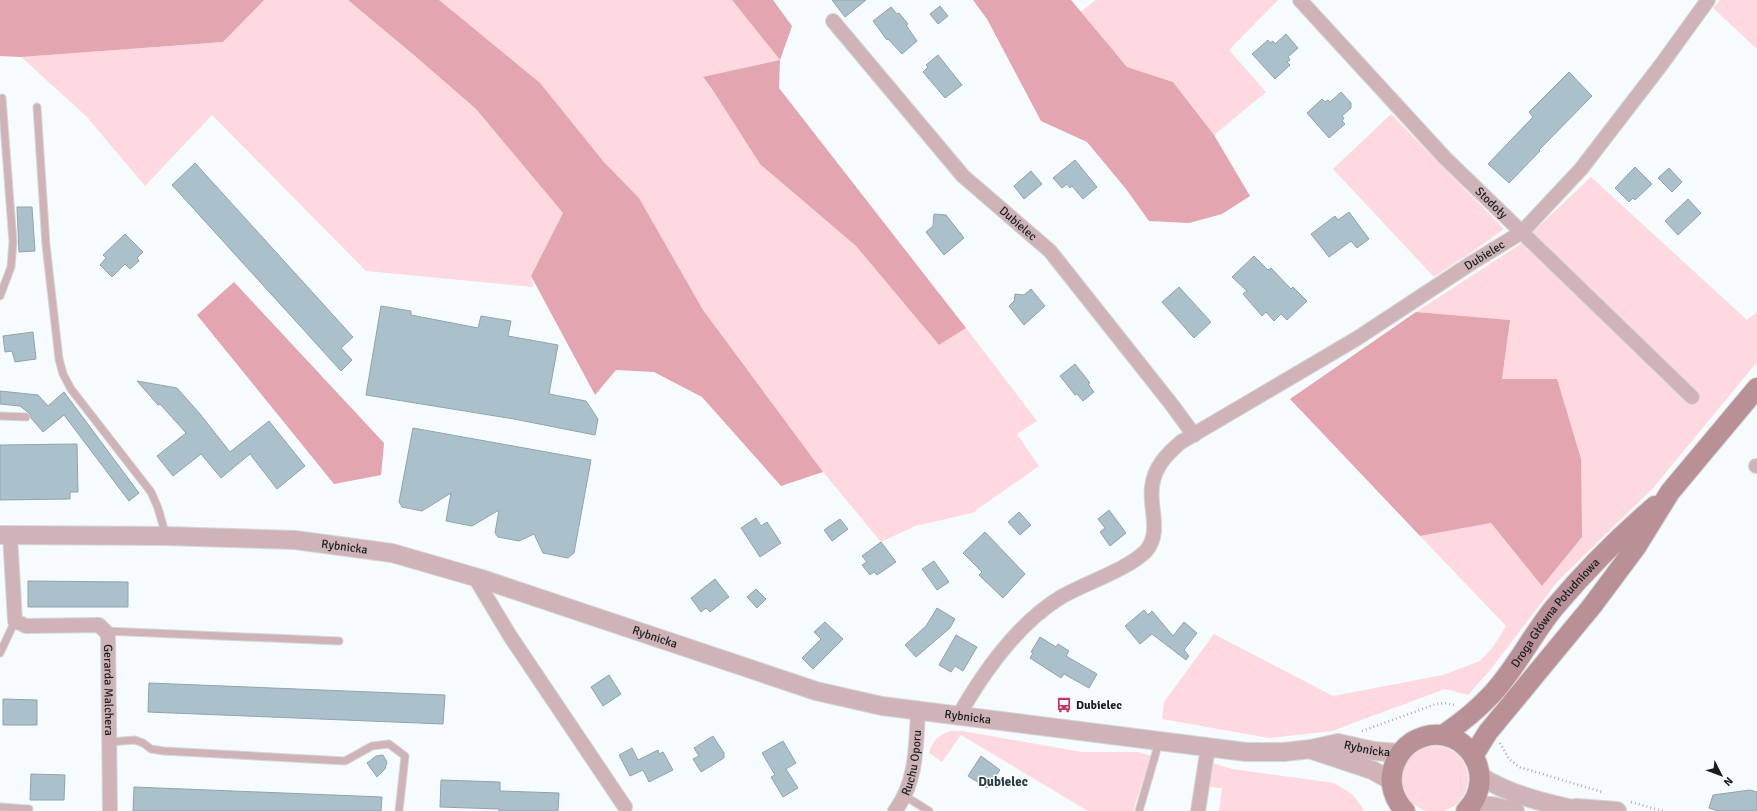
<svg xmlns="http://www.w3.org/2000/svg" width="1757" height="811" font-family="Signika,sans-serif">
	<rect width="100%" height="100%" fill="#f6fbfd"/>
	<g fill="#fed9df">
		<polygon points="263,0 348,0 415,56 476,109 563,213 531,276 533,287 366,271 212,115 145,186 86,116 21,57 223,42"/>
		<polygon points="439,0 732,0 780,60 703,78 712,89 760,164 856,246 939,345 966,328 1037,421 1017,434 1039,466 972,513 915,526 881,542 823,472 703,310 639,198 485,39"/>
		<polygon points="1096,0 1278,0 1229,50 1266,92 1214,135 1173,82 1127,67 1080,12"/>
		<polygon points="1720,0 1757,0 1757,49 1713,8"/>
		<polygon points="1391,114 1504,229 1475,250 1434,277 1333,169"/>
		<polygon points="1591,177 1747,320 1757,312 1757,362 1653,488 1557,582 1491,669 1468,695 1445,689 1332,731 1269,738 1162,719 1164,702 1214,634 1333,696 1443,675 1480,661 1493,647 1506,626 1420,536 1491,523 1542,586 1502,380 1509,320 1416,312 1519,245"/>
		<path d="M951,731H962L1082,752H1138L1151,756L1133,811H1088L961,735L942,762L929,753C933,740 938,735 951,731Z"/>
		<circle cx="1435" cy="779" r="33"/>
		<polygon points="1213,763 1232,769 1334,783 1352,794 1362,807 1363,811 1219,811 1222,788 1209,787"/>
	</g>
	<g fill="#e3a5af">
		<polygon points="0,0 264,0 223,42 21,57 0,56"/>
		<polygon points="348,0 439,0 540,83 603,161 639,198 703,310 823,472 781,486 702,397 654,372 616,370 595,395 531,276 563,213 476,109 415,56"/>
		<polygon points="732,0 773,0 792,26 780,60 779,88 966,328 939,345 856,246 760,164 712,89 703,77 780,60"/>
		<polygon points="973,0 1071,0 1127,67 1173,82 1214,135 1250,196 1222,214 1189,223 1149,221 1126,189 1087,142 1041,121 987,19"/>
		<polygon points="234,282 384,443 381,475 334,484 197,315"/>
		<polygon points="1416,312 1510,320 1502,379 1557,379 1581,459 1582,537 1542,586 1491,523 1420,536 1290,399"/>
	</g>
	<g fill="#aac0ca" stroke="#8fa4ae">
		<polygon points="832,0 866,0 845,17"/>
		<polygon points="940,6 948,16 938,24 930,14"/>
		<polygon points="891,7 897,14 899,13 908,24 906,25 917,41 902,54 888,39 887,40 873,21"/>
		<polygon points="1286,34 1298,48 1288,57 1290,60 1287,62 1290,65 1275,79 1252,54 1268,40 1270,43 1273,41 1275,44"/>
		<polygon points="938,55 962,85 945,98 923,72 928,67 926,65"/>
		<polygon points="1569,72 1592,96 1539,150 1540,151 1509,183 1488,164 1533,117 1529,112"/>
		<polygon points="1341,92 1351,103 1351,108 1342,116 1344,118 1342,121 1345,124 1329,138 1307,113 1322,99 1325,102 1328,100 1330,102"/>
		<polygon points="1075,160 1097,187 1083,199 1072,186 1070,188 1067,184 1062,188 1053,178"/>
		<polygon points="195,163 353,337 341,348 352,360 341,371 172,185"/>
		<polygon points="1635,167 1652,184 1635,200 1633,198 1629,202 1615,188"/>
		<polygon points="1669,168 1682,182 1672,192 1658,178"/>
		<polygon points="1031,171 1042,184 1024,199 1014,186"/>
		<polygon points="1688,199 1701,213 1678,235 1665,221"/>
		<polygon points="17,207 32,207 35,251 19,252"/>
		<polygon points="1349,212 1369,239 1357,248 1351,241 1329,257 1311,234 1335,216 1338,220"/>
		<polygon points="934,214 946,215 964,238 944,255 926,232 933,226"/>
		<polygon points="125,234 143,252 137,258 139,261 130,269 125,264 112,277 100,265 106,258 103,255"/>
		<polygon points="1254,256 1268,270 1271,268 1291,289 1293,287 1307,301 1287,320 1281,314 1274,321 1266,312 1262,316 1243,294 1247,291 1232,277"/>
		<polygon points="1179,287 1211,322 1194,338 1162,302"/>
		<polygon points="1031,289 1045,306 1024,325 1009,306 1014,301 1015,294 1024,295"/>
		<polygon points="381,306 411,311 411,315 478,328 481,316 511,321 508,336 558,345 549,394 586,401 598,419 595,435 514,419 366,395"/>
		<polygon points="33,332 36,359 15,362 12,351 5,352 3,336"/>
		<polygon points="1075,364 1090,383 1088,384 1094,392 1083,401 1077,394 1075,395 1060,376"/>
		<polygon points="137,381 177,388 200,414 230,452 269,421 305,466 277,489 250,454 221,478 201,454 173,476 157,456 186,433 160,404 158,405"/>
		<polygon points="0,391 38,395 48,406 64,392 139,493 129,501 64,415 43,432 31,418 30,414 20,406 0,404"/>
		<polygon points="413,428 591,460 574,553 568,558 543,553 534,534 519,541 498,537 495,533 499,510 472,526 446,521 451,493 422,511 402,507 399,502"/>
		<polygon points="77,444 78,492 70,492 70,499 0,500 0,445"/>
		<polygon points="1109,510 1126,533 1110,546 1100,532 1105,528 1098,519"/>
		<polygon points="1019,512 1031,525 1020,535 1008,522"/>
		<polygon points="756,518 761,526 767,522 781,543 760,557 741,528"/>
		<polygon points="840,519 848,529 832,541 824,530"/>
		<polygon points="985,532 1025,574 1003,598 979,575 982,572 963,553"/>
		<polygon points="881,542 896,562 877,575 874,572 870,575 862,565 867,562 862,556"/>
		<polygon points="934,561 949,582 937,590 922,569"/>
		<polygon points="715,579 729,597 710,612 706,608 701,612 691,598"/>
		<polygon points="28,581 128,582 128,607 28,607"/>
		<polygon points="756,589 766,599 757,608 747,597"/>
		<polygon points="937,608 955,619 950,628 916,657 905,645 926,626"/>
		<polygon points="1144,610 1148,615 1152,611 1173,636 1184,622 1197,633 1184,650 1189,656 1186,660 1152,634 1140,644 1125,626"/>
		<polygon points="825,622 843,639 813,669 802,658 821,639 814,632"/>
		<polygon points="956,635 977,647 963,671 955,666 951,672 939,665"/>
		<polygon points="1040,637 1056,647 1058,644 1069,651 1066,656 1097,674 1089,688 1064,674 1061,678 1030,658 1033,653 1031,652"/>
		<polygon points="609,675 621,694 603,706 591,687"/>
		<polygon points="149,683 445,695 443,724 148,712"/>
		<polygon points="3,699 37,700 37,725 3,725"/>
		<polygon points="713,736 724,753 724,758 701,772 693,759 699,756 694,748"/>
		<polygon points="783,741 796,763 786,769 798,788 783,797 771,777 775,775 762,753"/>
		<polygon points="632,748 638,760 658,750 659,754 663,752 673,770 649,782 643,770 630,776 619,755"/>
		<polygon points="383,755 387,762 385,769 377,777 367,763 376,756"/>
		<polygon points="981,756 1000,770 987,788 968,776"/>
		<polygon points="31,774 65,775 64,800 30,800"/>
		<polygon points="441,780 500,782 500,791 559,793 558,811 499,811 499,809 440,807"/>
		<polygon points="134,787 382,797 381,811 133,811"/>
		<polygon points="1750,790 1757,792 1757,811 1718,811 1709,808 1713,795"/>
	</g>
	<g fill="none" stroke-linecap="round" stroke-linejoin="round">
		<defs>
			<g id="service">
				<polyline points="37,107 46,245 59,359 63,374 71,389 151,492 158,508 166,536"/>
				<polyline points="0,296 11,267 13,242 2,98"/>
				<polyline points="0,416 26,417"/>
				<polyline points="105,631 339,641"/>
				<polyline points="0,653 15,621"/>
				<polyline points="109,742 135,740 143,743 151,749 164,751 345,761 372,746 389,744 405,756 399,811"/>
				<polyline points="905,796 929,811"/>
				<polyline points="0,807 29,809"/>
				<polyline points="1139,811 1159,742"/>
			</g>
			<g id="minor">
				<path id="s1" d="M1300,0L1445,158L1692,397"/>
				<path id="s2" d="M833,21L963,176L1050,251L1172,405L1194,435"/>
				<polyline points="1756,466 1757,466"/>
				<path id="s3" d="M10,535L15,621L26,626L99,625L108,634L110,811"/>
				<polyline points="474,576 510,636 625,807"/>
				<path id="s4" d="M959,715C984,671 1017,624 1061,597C1085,583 1127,570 1146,551C1162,532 1149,508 1152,487C1154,467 1167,454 1181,442L1356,339L1473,262L1522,232L1581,169L1661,65L1708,0"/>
				<path id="s5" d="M895,811C917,782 916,745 918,711"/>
				<polyline points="1198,811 1208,747"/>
			</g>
			<g id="tertiary">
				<path id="s6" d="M0,535L166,536L295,540L392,553L482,579L816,691L882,706L1246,752H1284L1311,749L1338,743L1374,751L1400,753"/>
				<polyline points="1312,750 1372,770 1392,781"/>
				<path d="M1480,776C1507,793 1537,801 1568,808"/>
				<polyline points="1470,806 1492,806 1515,811"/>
				<polyline points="1557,811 1577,808 1617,811"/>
			</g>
			<g id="secondary">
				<path id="s7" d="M1443,735C1461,723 1477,710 1492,694C1516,668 1532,635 1554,608C1585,571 1619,537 1655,506"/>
				<polyline points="1473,756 1488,732 1592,606 1636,547 1670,492 1757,388"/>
				<path d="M1405,811C1394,800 1389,784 1393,769C1396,758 1403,748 1412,742C1458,714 1503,773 1466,811"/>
			</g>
		</defs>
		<use href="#service" stroke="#d2d8da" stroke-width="9"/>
		<use href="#minor" stroke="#d2d8da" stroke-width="16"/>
		<use href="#tertiary" stroke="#d2d8da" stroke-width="20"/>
		<use href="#secondary" stroke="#d2d8da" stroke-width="22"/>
		<g stroke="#a9afb2" stroke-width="2.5" stroke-dasharray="1 3" stroke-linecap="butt">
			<polyline points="1362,731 1436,704 1445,703 1454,705"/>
			<polyline points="1500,743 1509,759 1519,767 1602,792"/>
			<polyline points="1631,802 1663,811"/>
		</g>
		<use href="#service" stroke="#cfb3b7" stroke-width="7"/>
		<use href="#minor" stroke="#cfb3b7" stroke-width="14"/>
		<use href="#tertiary" stroke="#cfb3b7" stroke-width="18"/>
		<use href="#secondary" stroke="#b99096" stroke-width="20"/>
	</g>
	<defs>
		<symbol id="bus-bare" viewBox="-9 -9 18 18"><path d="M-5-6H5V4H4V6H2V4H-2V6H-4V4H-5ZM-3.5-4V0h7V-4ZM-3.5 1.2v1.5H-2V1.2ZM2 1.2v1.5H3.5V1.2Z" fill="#c83a63" stroke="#fff" stroke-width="2.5" paint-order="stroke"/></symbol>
	</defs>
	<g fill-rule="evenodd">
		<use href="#bus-bare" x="1053" y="694" width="22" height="22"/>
	</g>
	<g text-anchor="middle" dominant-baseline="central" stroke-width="3" stroke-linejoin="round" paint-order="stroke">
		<g font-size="12" fill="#161e22" stroke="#fff">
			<text stroke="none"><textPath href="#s1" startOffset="279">Stodoły</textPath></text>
			<text stroke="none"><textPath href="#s2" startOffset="275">Dubielec</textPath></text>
			<text stroke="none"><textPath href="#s4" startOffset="732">Dubielec</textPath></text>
			<text stroke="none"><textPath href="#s6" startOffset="345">Rybnicka</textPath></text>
			<text stroke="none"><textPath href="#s7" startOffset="167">Droga Główna Południowa</textPath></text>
			<text stroke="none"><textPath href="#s6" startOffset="669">Rybnicka</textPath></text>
			<text stroke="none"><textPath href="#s3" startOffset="240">Gerarda Malchera</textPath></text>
			<text stroke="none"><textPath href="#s6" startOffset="993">Rybnicka</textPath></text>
			<text stroke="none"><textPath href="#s6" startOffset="1396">Rybnicka</textPath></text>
			<text stroke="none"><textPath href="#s5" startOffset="52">Ruchu Oporu</textPath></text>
		</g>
		<g font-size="12" font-weight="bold" fill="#161e22" stroke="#fff" text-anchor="start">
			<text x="1076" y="705">Dubielec</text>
		</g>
		<g font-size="13" font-weight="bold" fill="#2a3d45" stroke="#fff">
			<text x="1003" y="782">Dubielec</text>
		</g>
	</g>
	<g transform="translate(1721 775) rotate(132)" stroke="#ffffff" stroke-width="3" paint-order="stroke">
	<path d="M0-3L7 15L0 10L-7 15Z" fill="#161e22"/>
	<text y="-6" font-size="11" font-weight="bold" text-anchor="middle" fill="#161e22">N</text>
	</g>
</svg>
